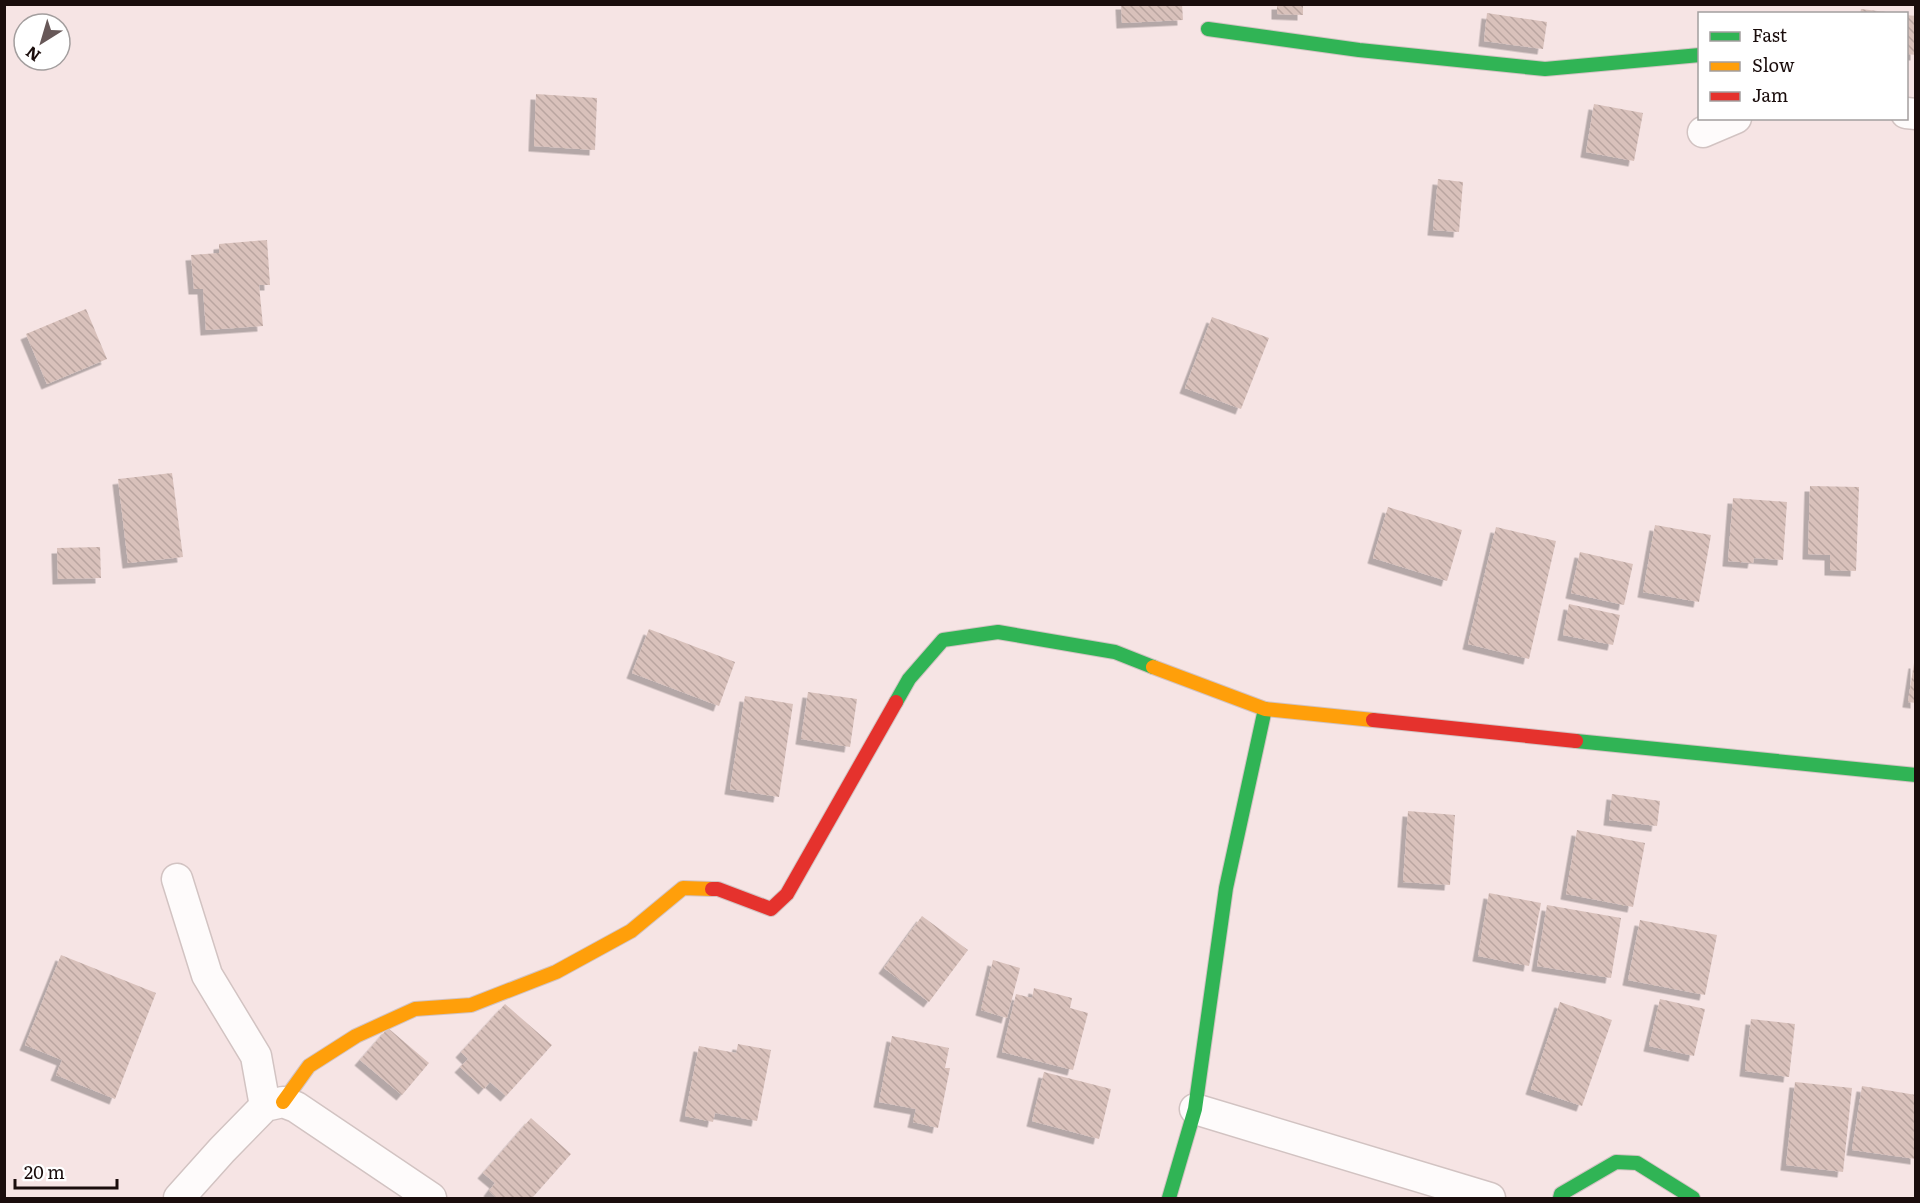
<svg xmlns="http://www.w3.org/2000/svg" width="1920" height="1203" font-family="Literata,serif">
	<defs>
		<pattern id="building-back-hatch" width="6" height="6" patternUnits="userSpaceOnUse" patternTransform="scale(1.5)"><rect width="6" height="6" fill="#d9c1bb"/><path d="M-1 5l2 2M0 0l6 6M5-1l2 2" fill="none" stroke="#baa5a0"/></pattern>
		<filter id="shadow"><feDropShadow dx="-5.5" dy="5.5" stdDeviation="0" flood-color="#0004"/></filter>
	</defs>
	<rect width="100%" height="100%" fill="#f6e4e4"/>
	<g fill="url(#building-back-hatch)" filter="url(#shadow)">
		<polygon points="1121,4 1182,4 1183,20 1122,23"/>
		<polygon points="1277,4 1303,4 1303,15 1277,14"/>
		<polygon points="1861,9 1886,12 1886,14 1860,14"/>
		<polygon points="1487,13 1547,22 1543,49 1484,41"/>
		<polygon points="1906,15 1916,16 1916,55 1906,54"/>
		<polygon points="536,94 597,98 595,150 534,146"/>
		<polygon points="1594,104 1643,113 1634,161 1586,152"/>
		<polygon points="1438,179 1463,182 1459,232 1433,230"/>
		<polygon points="267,240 270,285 259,285 263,326 206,330 203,289 194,289 191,255 219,253 219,244"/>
		<polygon points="86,309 107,359 47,384 26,334"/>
		<polygon points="1212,317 1269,338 1241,409 1185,388"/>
		<polygon points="172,473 183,557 128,563 118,479"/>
		<polygon points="1810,486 1859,487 1856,571 1830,570 1830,555 1808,554"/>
		<polygon points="1733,498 1787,502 1783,560 1754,558 1753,563 1728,561"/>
		<polygon points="1388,507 1462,530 1447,581 1373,558"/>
		<polygon points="1655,525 1711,535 1699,602 1643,592"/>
		<polygon points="1496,527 1556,541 1529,659 1468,644"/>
		<polygon points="100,547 101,578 58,579 57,548"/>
		<polygon points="1580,552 1633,564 1624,605 1571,593"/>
		<polygon points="1569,604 1620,615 1613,645 1563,635"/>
		<polygon points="649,629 735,662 719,706 632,673"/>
		<polygon points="1914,663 1916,663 1916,703 1908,702"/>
		<polygon points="808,692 857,699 850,747 801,739"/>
		<polygon points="745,696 793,704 779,797 730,789"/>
		<polygon points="1612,794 1660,801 1657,826 1609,820"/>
		<polygon points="1408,811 1455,815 1450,885 1403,882"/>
		<polygon points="1577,830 1645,843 1633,907 1566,894"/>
		<polygon points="1489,893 1541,903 1529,966 1478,956"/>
		<polygon points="1547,905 1621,918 1611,978 1537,966"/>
		<polygon points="922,916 968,950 929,1002 884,968"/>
		<polygon points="1640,920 1717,935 1705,995 1628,980"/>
		<polygon points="61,955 156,993 115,1099 56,1075 62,1060 25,1045"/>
		<polygon points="993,960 1020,968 1007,1018 981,1010"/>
		<polygon points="1034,988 1072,998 1070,1008 1088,1013 1073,1070 1002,1052 1016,994 1032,998"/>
		<polygon points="1660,999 1705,1009 1694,1056 1649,1046"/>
		<polygon points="1560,1002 1612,1020 1582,1106 1531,1089"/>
		<polygon points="505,1004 552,1045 506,1096 490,1082 484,1089 460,1067 468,1059 461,1052"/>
		<polygon points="1751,1019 1795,1024 1789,1077 1745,1071"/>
		<polygon points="388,1028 429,1063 402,1095 360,1060"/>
		<polygon points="892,1036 949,1048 945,1068 950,1068 938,1128 913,1122 916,1109 879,1102"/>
		<polygon points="738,1044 771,1050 757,1121 715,1113 713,1122 685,1116 699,1046 736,1053"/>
		<polygon points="1044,1072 1111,1089 1099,1139 1032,1121"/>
		<polygon points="1795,1082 1852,1088 1843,1172 1786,1165"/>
		<polygon points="1862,1086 1916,1095 1914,1109 1916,1109 1916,1159 1852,1150"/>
		<polygon points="531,1118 571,1154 532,1198 497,1198 489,1191 495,1183 483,1173"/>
	</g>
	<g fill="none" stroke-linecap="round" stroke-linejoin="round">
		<defs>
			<g id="street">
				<polyline points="1906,113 1916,114"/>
				<polyline points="1703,132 1736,118"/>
				<polyline points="177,879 207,975 256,1056 265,1106"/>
				<polyline points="1195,1109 1490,1198"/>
				<polyline points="179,1198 222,1150 265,1106 283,1102 296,1107 431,1198"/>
			</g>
			<g id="fast">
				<polyline points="1208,29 1359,50 1545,69 1700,55"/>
				<polyline points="896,702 909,679 943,640 998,632 1115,652 1153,667"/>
				<polyline points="1576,741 1916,775"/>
				<polyline points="1169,1198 1195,1109 1226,888 1265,709"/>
				<polyline points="1560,1198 1561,1194 1616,1162 1637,1163 1693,1198"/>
			</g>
			<g id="slow">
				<polyline points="1153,667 1265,709 1373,720"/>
				<polyline points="283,1102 309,1066 356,1036 415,1009 471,1005 556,972 631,931 683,888 712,889"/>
			</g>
			<g id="jam">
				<polyline points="1373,720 1576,741"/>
				<polyline points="712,889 718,889 771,909 787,894 896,702"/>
			</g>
		</defs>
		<use href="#street" stroke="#d2c3c2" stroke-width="33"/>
		<use href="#fast" stroke="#d2c3c2" stroke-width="16"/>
		<use href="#slow" stroke="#d2c3c2" stroke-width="16"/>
		<use href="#jam" stroke="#d2c3c2" stroke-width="16"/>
		<use href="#street" stroke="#fefbfb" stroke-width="30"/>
		<use href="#fast" stroke="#30b455" stroke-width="14"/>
		<use href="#slow" stroke="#ff9f0a" stroke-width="14"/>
		<use href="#jam" stroke="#e5322d" stroke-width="14"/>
	</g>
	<rect width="1920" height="1203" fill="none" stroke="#1a0d0c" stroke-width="12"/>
	<rect x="1698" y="12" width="210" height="108" fill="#ffffff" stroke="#a39e9e" stroke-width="1.5"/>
	<rect x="1710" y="32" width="30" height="9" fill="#30b455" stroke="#a39e9e" stroke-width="1.5"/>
	<text x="1752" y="42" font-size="18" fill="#1a0d0c">Fast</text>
	<rect x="1710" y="62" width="30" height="9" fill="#ff9f0a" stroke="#a39e9e" stroke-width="1.5"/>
	<text x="1752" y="72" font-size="18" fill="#1a0d0c">Slow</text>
	<rect x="1710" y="92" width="30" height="9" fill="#e5322d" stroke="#a39e9e" stroke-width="1.5"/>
	<text x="1752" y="102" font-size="18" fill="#1a0d0c">Jam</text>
	<g transform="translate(42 42) rotate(217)"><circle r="28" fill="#ffffff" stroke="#a39e9e" stroke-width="1.5"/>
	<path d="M0-4.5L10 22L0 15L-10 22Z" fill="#675858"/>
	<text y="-9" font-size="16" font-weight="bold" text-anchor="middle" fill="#1a0d0c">N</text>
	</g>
	<path d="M15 1179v9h102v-9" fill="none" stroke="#1a0d0c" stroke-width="3"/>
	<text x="24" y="1179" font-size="18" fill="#1a0d0c" stroke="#ffffff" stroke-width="4.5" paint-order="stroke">20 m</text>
</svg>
